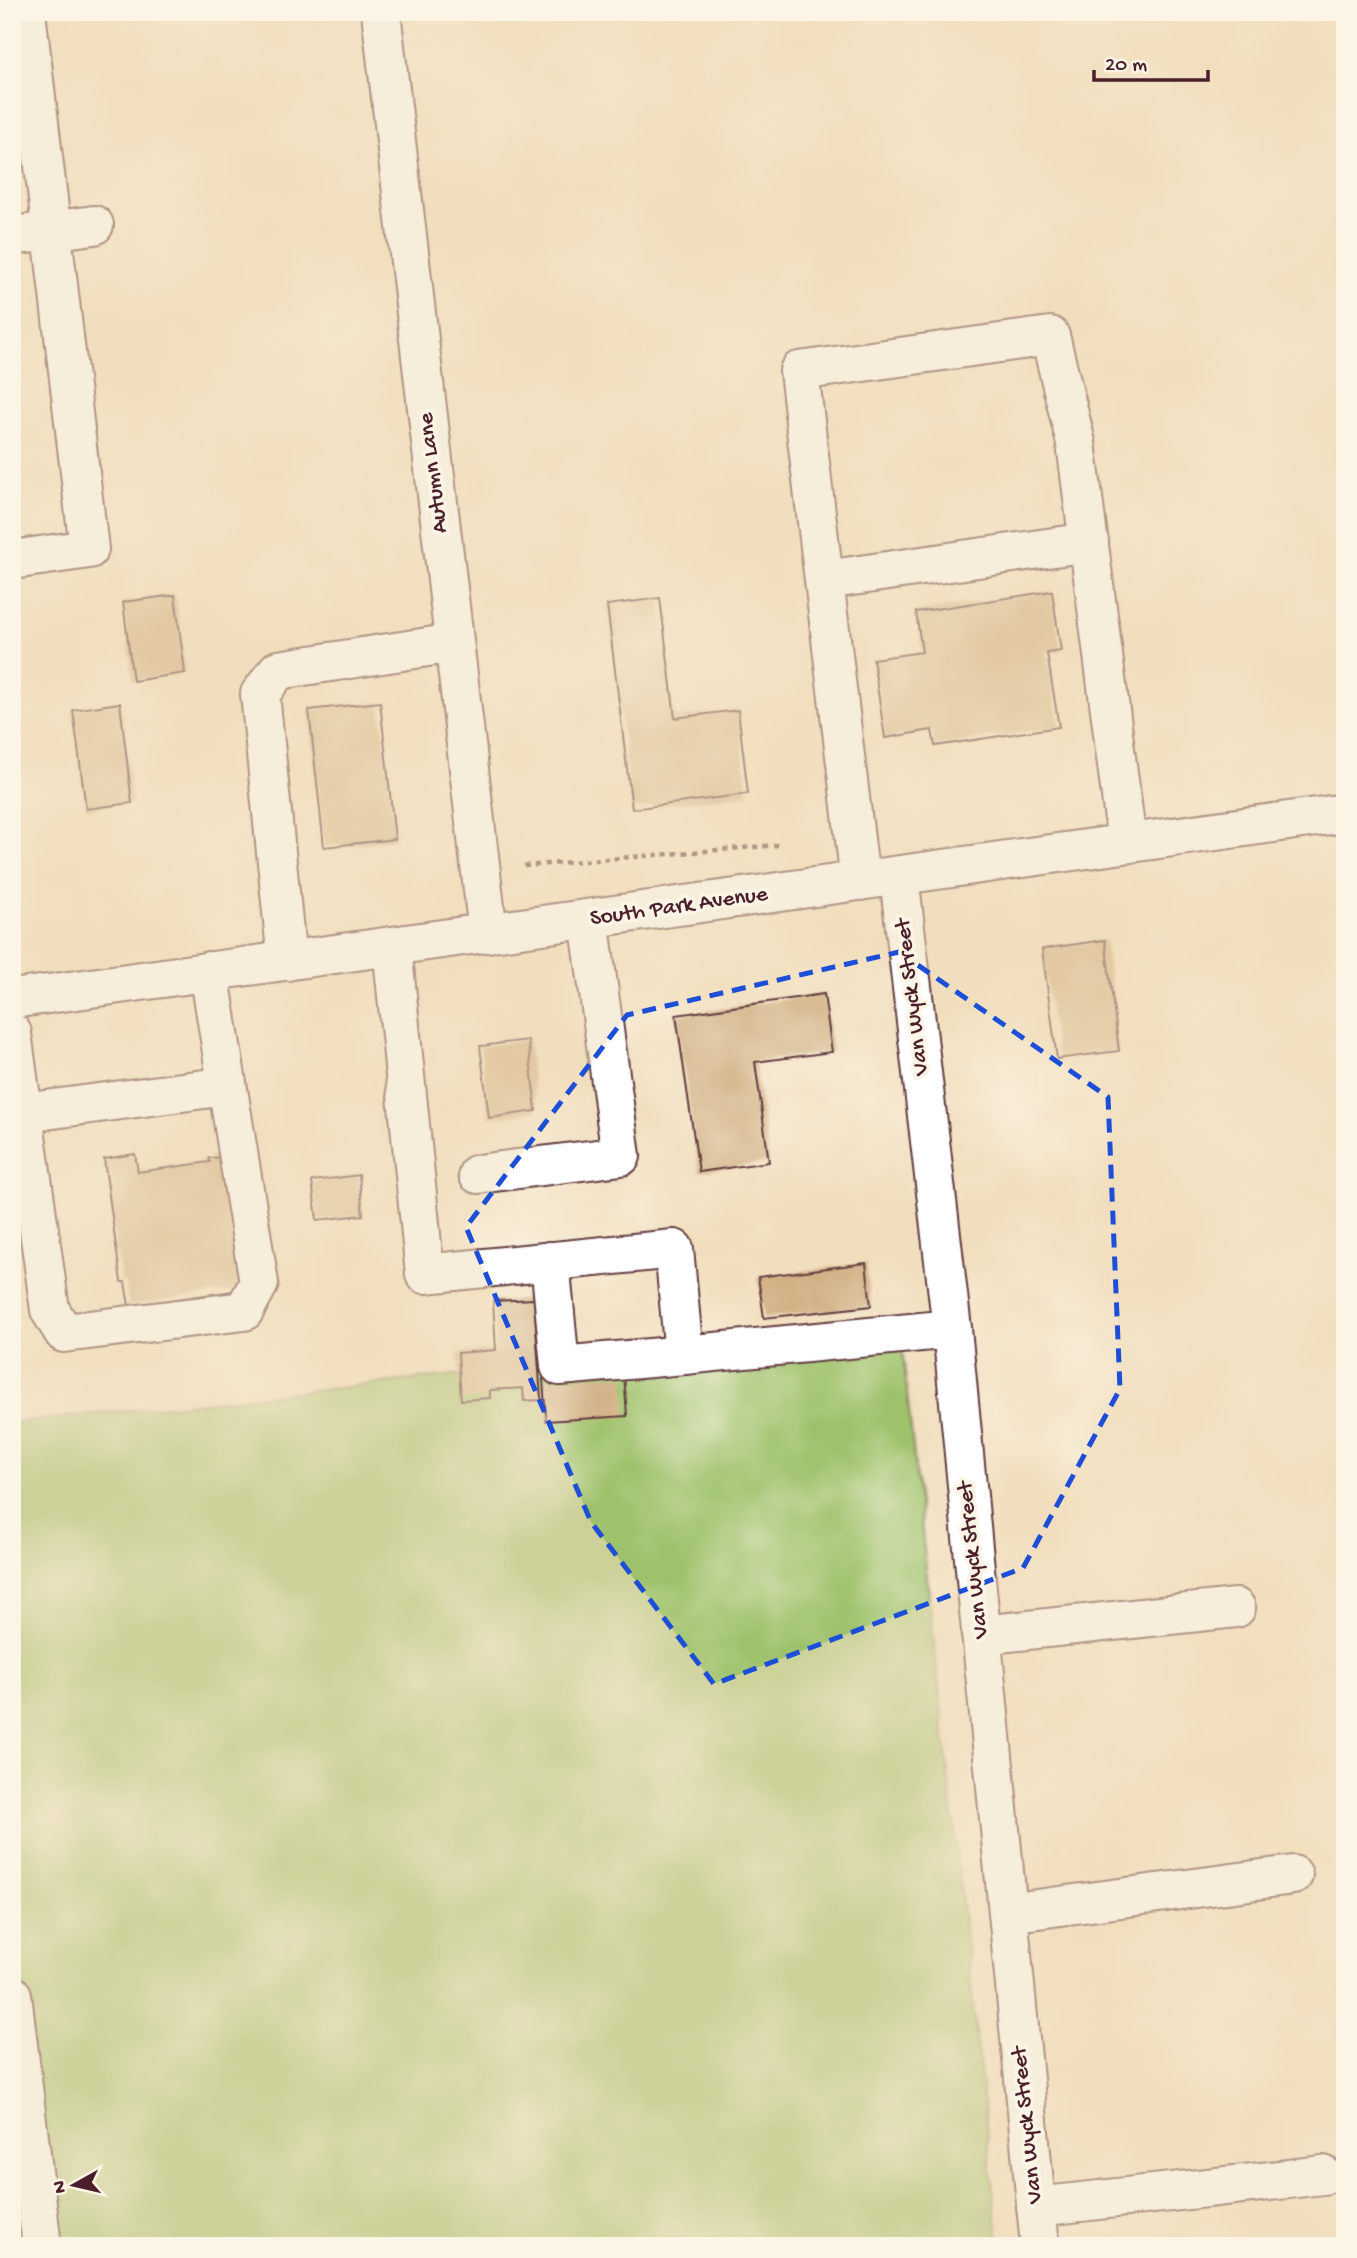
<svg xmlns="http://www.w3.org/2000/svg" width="1357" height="2258" font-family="'Gochi Hand',sans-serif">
	<rect width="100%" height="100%" fill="#fcf5e5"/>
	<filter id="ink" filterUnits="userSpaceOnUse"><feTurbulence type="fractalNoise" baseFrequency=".0143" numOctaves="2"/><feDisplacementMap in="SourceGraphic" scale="14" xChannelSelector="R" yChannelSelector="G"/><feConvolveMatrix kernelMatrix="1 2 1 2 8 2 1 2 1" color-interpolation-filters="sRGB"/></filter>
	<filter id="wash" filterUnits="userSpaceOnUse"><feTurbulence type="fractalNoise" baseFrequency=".00686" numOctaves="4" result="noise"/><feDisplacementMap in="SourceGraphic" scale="28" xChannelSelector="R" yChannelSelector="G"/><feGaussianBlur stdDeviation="1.57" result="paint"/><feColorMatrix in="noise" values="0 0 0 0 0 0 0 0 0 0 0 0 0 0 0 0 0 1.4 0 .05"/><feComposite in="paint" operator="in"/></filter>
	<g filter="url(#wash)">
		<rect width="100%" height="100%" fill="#f1debe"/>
		<polygon fill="#9ec26c" stroke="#74704c" stroke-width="2" points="900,1327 999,2246 12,2246 12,1423"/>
		<g id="blocks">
			<g fill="#d1b084">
				<polygon points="1052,591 1061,651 1047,653 1059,727 935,746 932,730 885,738 873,659 922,652 916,612"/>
				<polygon points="175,595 185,673 133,681 123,602"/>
				<polygon points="660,598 675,718 738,710 748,794 632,809 607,605"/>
				<polygon points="380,702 395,839 324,847 309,710"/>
				<polygon points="120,703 132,803 86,809 73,710"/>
				<polygon points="1105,940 1119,1051 1057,1059 1042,949"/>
				<polygon points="824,994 832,1052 755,1062 769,1162 699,1172 676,1015"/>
				<polygon points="528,1040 536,1111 489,1118 480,1046"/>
				<polygon points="135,1154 138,1172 210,1162 209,1158 225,1157 240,1290 129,1306 125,1282 121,1282 104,1159"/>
				<polygon points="359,1175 363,1215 317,1220 312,1181"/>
				<polygon points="866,1263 871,1306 764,1318 758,1277"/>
				<polygon points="534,1299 541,1400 524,1401 523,1388 490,1390 490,1398 461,1400 458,1353 496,1350 493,1301"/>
				<polygon points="624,1374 627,1416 546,1421 543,1379"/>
			</g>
		</g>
	</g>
	<g filter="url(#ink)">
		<use href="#blocks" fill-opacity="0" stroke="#633c41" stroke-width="2"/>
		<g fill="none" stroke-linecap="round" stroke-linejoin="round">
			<defs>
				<g id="minor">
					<polyline points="381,12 488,933"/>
					<polyline points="12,236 94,225"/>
					<polyline points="12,560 89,549 26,12"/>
					<polyline points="825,580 1089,542"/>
					<polyline points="899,876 952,1329 1040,2246"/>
					<polyline points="860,881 799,371 1050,336 1076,443 1127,843"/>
					<polyline points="392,946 425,1274 674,1249 684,1355 952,1329"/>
					<polyline points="287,961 260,694 278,670 454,643"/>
					<polyline points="12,1033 50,1310 64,1333 244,1311 259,1283 209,971"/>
					<polyline points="23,1113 227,1086"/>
					<polyline points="478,1174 621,1156 589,919"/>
					<polyline points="550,1261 560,1366 684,1355"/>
					<polyline points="981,1635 1236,1608"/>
					<polyline points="1008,1913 1293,1875"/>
					<polyline points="12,1995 42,2246"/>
					<polyline points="1036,2207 1323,2175"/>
				</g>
				<polyline id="major" points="12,999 1345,813"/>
			</defs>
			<use href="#minor" stroke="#633c41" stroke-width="42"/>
			<use href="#major" stroke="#633c41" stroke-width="42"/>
			<polyline stroke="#633c41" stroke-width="4.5" stroke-dasharray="5 5" stroke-linecap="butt" points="524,866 778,845"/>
			<use href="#minor" stroke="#fff" stroke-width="38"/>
			<use href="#major" stroke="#fff" stroke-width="38"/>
		</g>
	</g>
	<path d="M0 0H1357V2258H0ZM899,952L1108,1097L1120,1389L1023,1568L714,1684L591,1522L466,1227L627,1015Z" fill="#f1debe" fill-opacity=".55" fill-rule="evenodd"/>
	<path fill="none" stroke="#1d4ed8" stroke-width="5" stroke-dasharray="14 9" stroke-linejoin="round" d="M899,952L1108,1097L1120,1389L1023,1568L714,1684L591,1522L466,1227L627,1015Z"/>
	<g text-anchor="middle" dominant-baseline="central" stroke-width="7" stroke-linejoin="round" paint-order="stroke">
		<g font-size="23" fill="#4a1f2b" stroke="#fcf5e5">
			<text transform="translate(434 473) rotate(-97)">Autumn Lane</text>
			<text transform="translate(679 907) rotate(-8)">South Park Avenue</text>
			<text transform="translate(913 997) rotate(-97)">Van Wyck Street</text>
			<text transform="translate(974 1560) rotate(-96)">Van Wyck Street</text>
			<text transform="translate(1028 2125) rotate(-96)">Van Wyck Street</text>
		</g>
	</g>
	<rect width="1357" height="2258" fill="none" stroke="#fcf5e5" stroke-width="42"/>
	<g transform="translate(74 2185) rotate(262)" stroke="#fcf5e5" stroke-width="5" paint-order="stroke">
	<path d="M0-5L12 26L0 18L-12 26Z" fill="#4a1f2b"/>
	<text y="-10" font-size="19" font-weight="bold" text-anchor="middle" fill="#4a1f2b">N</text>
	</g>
	<path d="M1094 70v10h114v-10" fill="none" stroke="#4a1f2b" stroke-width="3.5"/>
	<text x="1105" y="70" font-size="21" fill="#4a1f2b" stroke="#fcf5e5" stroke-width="5" paint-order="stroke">20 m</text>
</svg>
